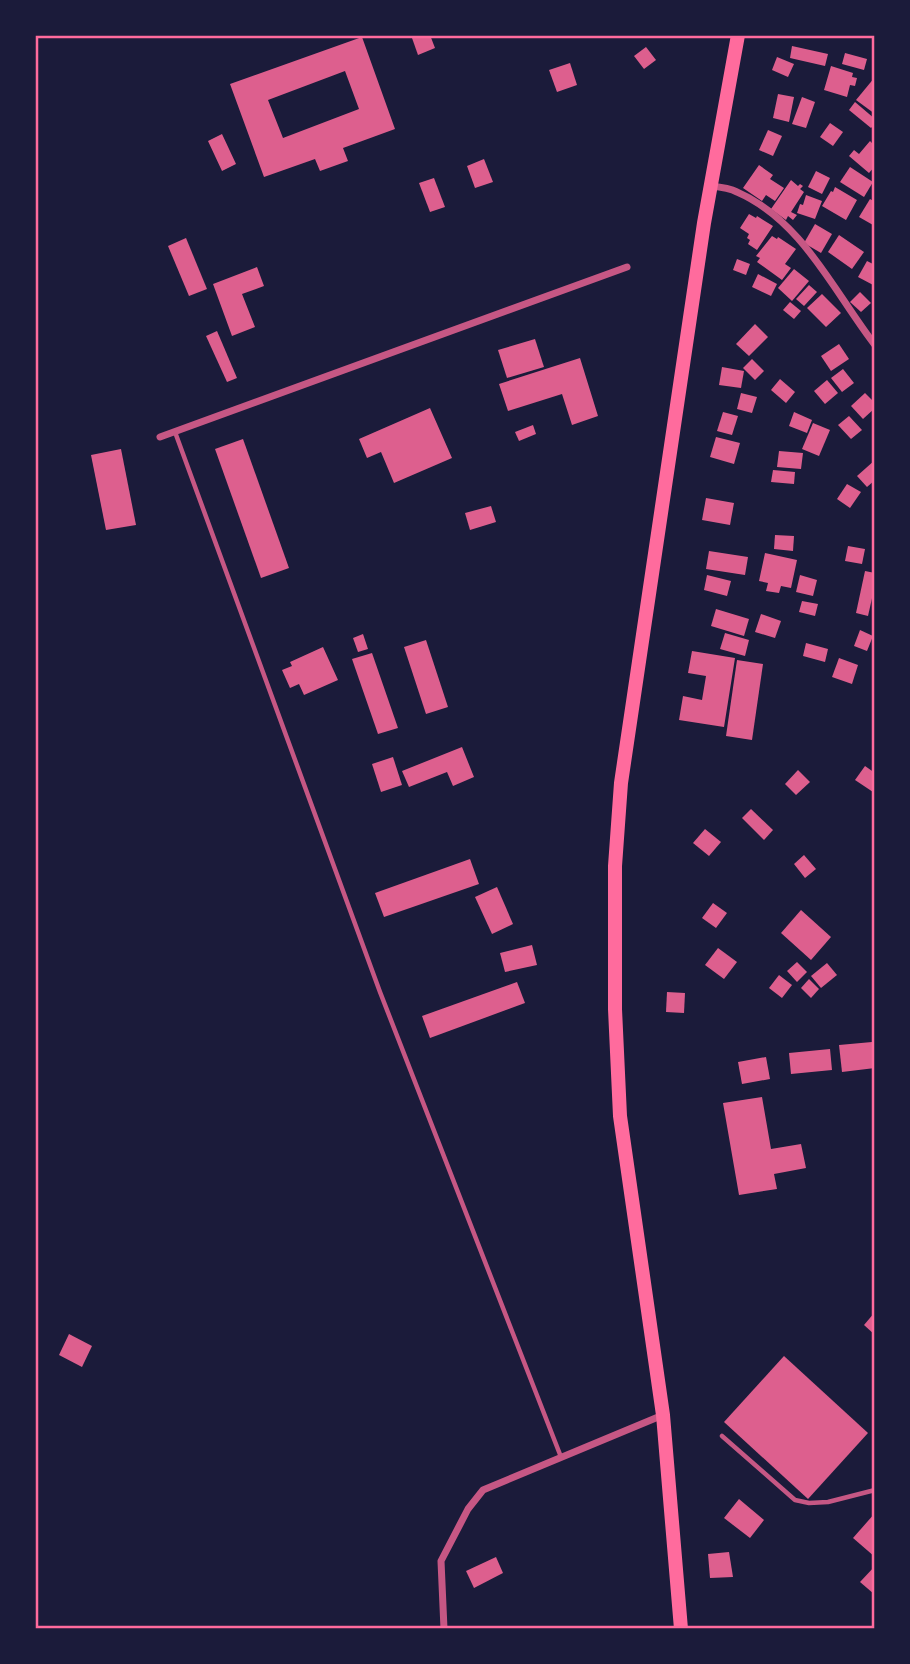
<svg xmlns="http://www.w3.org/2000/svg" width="910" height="1664" font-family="'Open Sans',sans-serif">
	<rect width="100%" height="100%" fill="#1b1b3a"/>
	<g fill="#dd5f8e" fill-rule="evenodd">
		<polygon points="420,35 430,35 435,48 418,55 412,38"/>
		<path d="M362,37L395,129L343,148L348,161L320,171L315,159L264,177L230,84ZM345,71L359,109L283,138L268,100Z"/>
		<polygon points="792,46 828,54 825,66 790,58"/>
		<polygon points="646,47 656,60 644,69 634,56"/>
		<polygon points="845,53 867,59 864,70 842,64"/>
		<polygon points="777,57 794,64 788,77 772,70"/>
		<polygon points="570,63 577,85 557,92 549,70"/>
		<polygon points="831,66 853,73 852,77 857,78 855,86 850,85 847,97 824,90"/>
		<polygon points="875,77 875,114 856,100"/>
		<polygon points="778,94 794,97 789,122 773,118"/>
		<polygon points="802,97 815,102 806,128 792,124"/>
		<polygon points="855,102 875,119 875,124 871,128 849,110"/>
		<polygon points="830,123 843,132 833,146 820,137"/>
		<polygon points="768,130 782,136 773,156 759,150"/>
		<polygon points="222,134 236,164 222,171 208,141"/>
		<polygon points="870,141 875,146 875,166 869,173 849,156 854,150 859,154"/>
		<polygon points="484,159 493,182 475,188 467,166"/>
		<polygon points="759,165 773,175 770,179 784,188 775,201 766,195 762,201 743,188"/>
		<polygon points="850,167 873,182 864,197 840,182"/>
		<polygon points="816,171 830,178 822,194 808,187"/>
		<polygon points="434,178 445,207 430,212 419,183"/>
		<polygon points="791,180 798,186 800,184 803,186 800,189 804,192 791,212 797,215 793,220 788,216 786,220 771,209"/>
		<polygon points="835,187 857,200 846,220 822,206 831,191 833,192"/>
		<polygon points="806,195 822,201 815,219 797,213 800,204 803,205"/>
		<polygon points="870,199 875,202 875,222 873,225 859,217"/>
		<polygon points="749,214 756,218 757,216 773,226 757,250 748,244 750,240 747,238 749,234 740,228"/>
		<polygon points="815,224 832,234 821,253 804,243"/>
		<polygon points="839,235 864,252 852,269 828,252"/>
		<polygon points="772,236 777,239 778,237 796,249 785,264 791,268 782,280 757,262 760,258 756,256"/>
		<polygon points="186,238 207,289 189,296 168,246"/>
		<polygon points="737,259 750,264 746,275 733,270"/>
		<polygon points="867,261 875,265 875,286 858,277"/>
		<polygon points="257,267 264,286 242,294 255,327 232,336 213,284"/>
		<polygon points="794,269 809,281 792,301 778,288"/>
		<polygon points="758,274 777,284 771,296 752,287"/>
		<polygon points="809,285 817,292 804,306 796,299"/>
		<polygon points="860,292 871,303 861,312 850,302"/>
		<polygon points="822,294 841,313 826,327 807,308"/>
		<polygon points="790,302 801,311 794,319 783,310"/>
		<polygon points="755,324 768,337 749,356 736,344"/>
		<polygon points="217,331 237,378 227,382 206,336"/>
		<polygon points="535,339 544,367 507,378 498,350"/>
		<polygon points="839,344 849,359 831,371 821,356"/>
		<polygon points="580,358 598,416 572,425 562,394 508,411 499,384"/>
		<polygon points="752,359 764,371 755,380 743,368"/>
		<polygon points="722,367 744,371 741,388 719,385"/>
		<polygon points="843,369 854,383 842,392 831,378"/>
		<polygon points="780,379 795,392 786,403 771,390"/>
		<polygon points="827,380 838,393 825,404 814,391"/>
		<polygon points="741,393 757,397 752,413 737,409"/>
		<polygon points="865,393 875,403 875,408 863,419 851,406"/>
		<polygon points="430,408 452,458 394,483 381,452 367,458 359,439"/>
		<polygon points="723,412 738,416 732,435 717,431"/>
		<polygon points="794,412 812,420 807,433 789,426"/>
		<polygon points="849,416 862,430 851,439 838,425"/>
		<polygon points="813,423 830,430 819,456 802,449"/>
		<polygon points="533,425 536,434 519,441 515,432"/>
		<polygon points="716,437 740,443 734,464 710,457"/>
		<polygon points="243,439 289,568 261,578 215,449"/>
		<polygon points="121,449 136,525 106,530 91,455"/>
		<polygon points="779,451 803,453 801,469 777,467"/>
		<polygon points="875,460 875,480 867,487 857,476"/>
		<polygon points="773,470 795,472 794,484 771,482"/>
		<polygon points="847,484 861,492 850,508 837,499"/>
		<polygon points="706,498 734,503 730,525 702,520"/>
		<polygon points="491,506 496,522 470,530 465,513"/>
		<polygon points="775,535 794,536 793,551 774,549"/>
		<polygon points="848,546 865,549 862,564 845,561"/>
		<polygon points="709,551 748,557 745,575 706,569"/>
		<polygon points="765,553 797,560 791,588 781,586 779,593 766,591 768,583 759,581"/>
		<polygon points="865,571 875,573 875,585 868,616 856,613"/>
		<polygon points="707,575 731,581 727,596 704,590"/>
		<polygon points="800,575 817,580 813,596 796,592"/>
		<polygon points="802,601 818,604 815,616 799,612"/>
		<polygon points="716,609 749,619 744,636 711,626"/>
		<polygon points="761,614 781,621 775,638 755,632"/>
		<polygon points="860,630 873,636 867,651 854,646"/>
		<polygon points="725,633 749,640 745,656 720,649"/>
		<polygon points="363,634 368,649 358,652 353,638"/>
		<polygon points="426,640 448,707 426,714 404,647"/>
		<polygon points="806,643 828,649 825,662 803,656"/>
		<polygon points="323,647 338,680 304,695 299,684 290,688 282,670 292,666 290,662"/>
		<polygon points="692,651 735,658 724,727 679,720 683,696 702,700 706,676 688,673"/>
		<polygon points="372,653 398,728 378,734 352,659"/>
		<polygon points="839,658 858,665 852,684 832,677"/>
		<polygon points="737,660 763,664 752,740 726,736"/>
		<polygon points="462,747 474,777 453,786 447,772 409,787 402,771"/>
		<polygon points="393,757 402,785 381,792 372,764"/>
		<polygon points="865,766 875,773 875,789 873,792 855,780"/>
		<polygon points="798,770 810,782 796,795 785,784"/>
		<polygon points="751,809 773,830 764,840 742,818"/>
		<polygon points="705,829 721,842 709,856 693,843"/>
		<polygon points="804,855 816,869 805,878 794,864"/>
		<polygon points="470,859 479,884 384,917 375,893"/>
		<polygon points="497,887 513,924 492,934 475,897"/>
		<polygon points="713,903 727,913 716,928 702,918"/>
		<polygon points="801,910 831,937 811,960 781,933"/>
		<polygon points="532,945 537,965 505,972 500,953"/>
		<polygon points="718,948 737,962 724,979 705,965"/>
		<polygon points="797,962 807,972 797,982 787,971"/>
		<polygon points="827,963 837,975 821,988 811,976"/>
		<polygon points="779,975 792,985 782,998 769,988"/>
		<polygon points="809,979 819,989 811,998 801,988"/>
		<polygon points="517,982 525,1003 430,1038 422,1016"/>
		<polygon points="667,992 685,993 684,1013 666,1012"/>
		<polygon points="872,1042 875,1068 842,1072 839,1045"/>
		<polygon points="830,1049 832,1070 791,1074 789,1053"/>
		<polygon points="766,1057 770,1079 742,1084 738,1062"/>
		<polygon points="762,1097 771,1149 801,1144 806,1168 774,1174 777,1189 739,1195 723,1103"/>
		<polygon points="875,1312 875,1335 864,1325"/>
		<polygon points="69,1334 92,1346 82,1367 59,1355"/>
		<polygon points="784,1356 868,1433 808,1499 724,1422"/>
		<polygon points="739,1499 764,1520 750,1538 724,1518"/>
		<polygon points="875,1513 875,1557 853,1538"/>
		<polygon points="729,1552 733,1577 710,1578 708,1554"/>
		<polygon points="496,1557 503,1573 474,1588 466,1571"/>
		<polygon points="875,1566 875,1593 874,1594 860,1582"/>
	</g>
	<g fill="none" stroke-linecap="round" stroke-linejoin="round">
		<g stroke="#c65784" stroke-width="4.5">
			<polyline points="175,432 380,992 561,1457"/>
			<polyline points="722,1436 795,1500 809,1503 828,1502 875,1490"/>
		</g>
		<g stroke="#c65784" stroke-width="7">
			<path d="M710,186C719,187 729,188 737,192C802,220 834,292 875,345"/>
			<polyline points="160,437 627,267"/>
			<polyline points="444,1629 441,1561 468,1509 483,1490 663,1415"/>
		</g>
		<polyline stroke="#ff6b9d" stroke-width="14" points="681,1629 663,1415 620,1116 615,1009 615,866 621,783 704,223 738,35"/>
	</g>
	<rect width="910" height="1664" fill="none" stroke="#1b1b3a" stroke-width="74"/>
	<rect x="37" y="37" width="836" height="1590" fill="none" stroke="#ff6b9d" stroke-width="2.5"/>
</svg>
